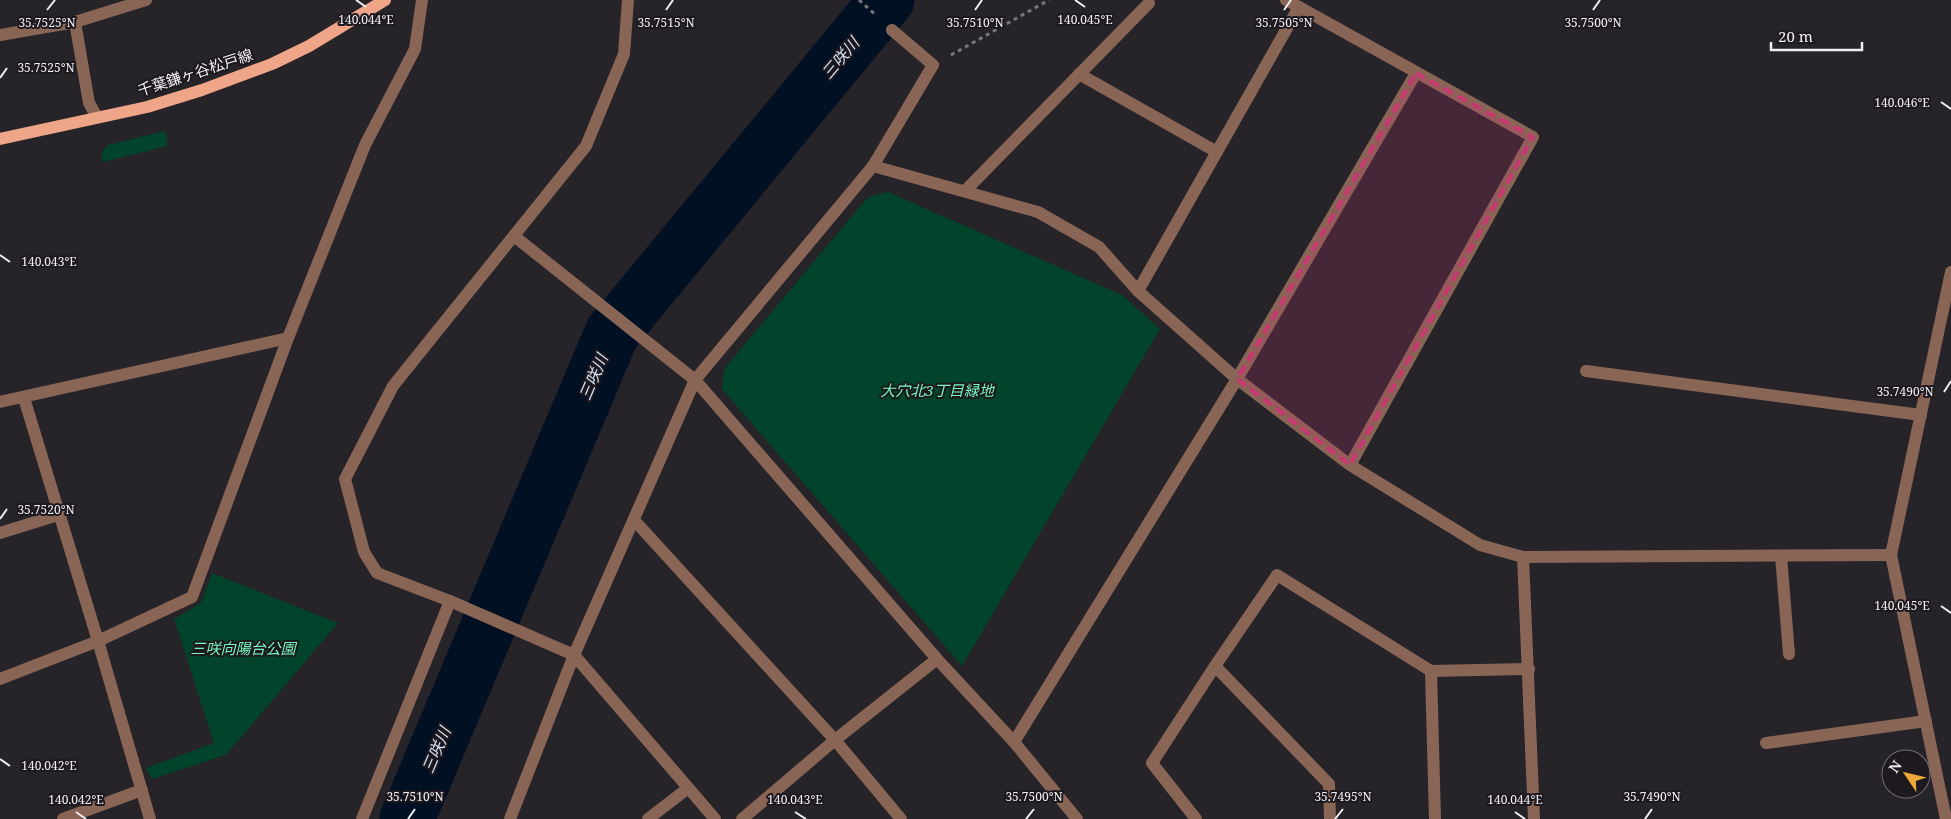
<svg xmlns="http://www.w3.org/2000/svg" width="1951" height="819" font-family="'Noto Serif','Noto Sans JP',serif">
	<rect width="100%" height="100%" fill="#262329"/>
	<g fill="#01432b">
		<polygon points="165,131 168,146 103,162 101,153 108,145"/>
		<polygon points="888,192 1122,295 1160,329 962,666 722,389 724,369 868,197"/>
		<polygon points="212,573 338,623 226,755 152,779 146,768 214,743 174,619 201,603"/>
	</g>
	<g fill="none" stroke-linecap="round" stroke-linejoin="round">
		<polyline stroke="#011023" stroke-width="55" points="407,819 612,333 887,0"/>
		<g stroke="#7a777c" stroke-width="3" stroke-dasharray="4 4" stroke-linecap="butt">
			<polyline points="859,0 877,16"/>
			<polyline points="951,55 1049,0"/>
		</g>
		<g stroke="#896556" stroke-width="12">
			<polyline points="628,0 624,54 586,146 393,386 345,479 364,552 377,573 450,601 574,655 715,819"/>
			<polyline points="1286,0 1299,7"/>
			<polyline points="75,22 89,103 97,117"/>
			<polyline points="0,35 75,22 146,0"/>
			<polyline points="1079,74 1217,152"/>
			<polyline points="873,166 1038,212 1099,247 1138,291 1237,379 1350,465 1480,545 1523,557 1891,555"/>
			<polyline points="965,191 1149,3"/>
			<polyline points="514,236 695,380 937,659 1014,742 1077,819"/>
			<polyline points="1138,291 1299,7 1533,137 1350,465"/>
			<polyline points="1586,371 1921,415"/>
			<polyline points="24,398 98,641 150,819"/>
			<polyline points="0,402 288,338"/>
			<polyline points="634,520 835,740 901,819"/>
			<polyline points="0,533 58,515"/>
			<polyline points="1781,556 1789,654"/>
			<polyline points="1523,557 1534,819"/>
			<polyline points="1215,666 1329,784 1330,819"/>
			<polyline points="1431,671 1435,819"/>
			<polyline points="0,679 98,641 192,597 288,338 365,145 415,49 422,0"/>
			<polyline points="1014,742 1237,379 1416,73"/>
			<polyline points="1766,743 1926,721"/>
			<polyline points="63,819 142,790"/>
			<polyline points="362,819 450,601"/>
			<polyline points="510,819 574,655 695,380 873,166 933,65 892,30"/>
			<polyline points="648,819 687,789"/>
			<polyline points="742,819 835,740 937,659"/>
			<polyline points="1196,819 1152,763 1215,666 1277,575 1431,671 1529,669"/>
			<polyline points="1946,819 1891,555 1951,272"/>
		</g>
		<polyline stroke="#efa587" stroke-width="12" points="0,139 147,107 202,90 272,64 309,46 385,0"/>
	</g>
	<path fill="#c93872" fill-opacity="0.2" stroke="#c93872" stroke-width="4" stroke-dasharray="10 6" stroke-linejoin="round" d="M1416,73L1533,137L1350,465L1237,379Z"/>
	<path fill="none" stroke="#f1eff3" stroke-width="2" d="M356,0L366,7M1075,0L1085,7M47,10L55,0M666,10L673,0M975,10L982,0M1284,10L1291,0M1593,10L1600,0M0,78L7,68M1941,102L1951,109M0,255L10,262M1944,392L1951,381M0,519L7,509M1941,606L1951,613M0,759L10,766M76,812L86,819M795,812L806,819M1515,812L1525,819M408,819L415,809M1026,819L1034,809M1335,819L1343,809M1645,819L1652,809"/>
	<g text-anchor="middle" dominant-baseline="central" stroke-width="4" stroke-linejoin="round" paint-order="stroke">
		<g font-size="15" fill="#f1eff3" stroke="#1d191f">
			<text transform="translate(195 72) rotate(-18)">千葉鎌ヶ谷松戸線</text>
		</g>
		<g font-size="15" font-style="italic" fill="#78fabc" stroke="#1d191f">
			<text x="937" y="390">大穴北3丁目緑地</text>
			<text x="243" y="648">三咲向陽台公園</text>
		</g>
		<g font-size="16" font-style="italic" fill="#d3e2f4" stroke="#1d191f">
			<text transform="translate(840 58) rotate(-50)">三咲川</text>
			<text transform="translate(593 377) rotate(-67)">三咲川</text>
			<text transform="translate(436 750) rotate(-67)">三咲川</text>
		</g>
	</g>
	<g font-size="12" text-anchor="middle" fill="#f1eff3" stroke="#1d191f" stroke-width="4" stroke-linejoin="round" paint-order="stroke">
		<text x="366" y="24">140.044°E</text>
		<text x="1085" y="24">140.045°E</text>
		<text x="47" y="27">35.7525°N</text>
		<text x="666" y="27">35.7515°N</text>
		<text x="975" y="27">35.7510°N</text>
		<text x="1284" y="27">35.7505°N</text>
		<text x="1593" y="27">35.7500°N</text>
		<text x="46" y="72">35.7525°N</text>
		<text x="1902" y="107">140.046°E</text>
		<text x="49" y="266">140.043°E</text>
		<text x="1905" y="396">35.7490°N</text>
		<text x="46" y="514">35.7520°N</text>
		<text x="1902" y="610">140.045°E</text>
		<text x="49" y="770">140.042°E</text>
		<text x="415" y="801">35.7510°N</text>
		<text x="1034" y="801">35.7500°N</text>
		<text x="1343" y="801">35.7495°N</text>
		<text x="1652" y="801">35.7490°N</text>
		<text x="76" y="804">140.042°E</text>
		<text x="795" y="804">140.043°E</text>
		<text x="1515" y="804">140.044°E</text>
	</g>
	<g transform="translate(1906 774) rotate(305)"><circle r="24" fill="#1d191f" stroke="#726f74"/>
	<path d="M0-4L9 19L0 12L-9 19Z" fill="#eca93a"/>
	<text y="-8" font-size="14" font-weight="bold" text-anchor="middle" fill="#f1eff3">N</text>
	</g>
	<path d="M1771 42v8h91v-8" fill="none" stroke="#f1eff3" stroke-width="2.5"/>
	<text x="1778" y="42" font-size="15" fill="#f1eff3" stroke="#1d191f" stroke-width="4" paint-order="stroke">20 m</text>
</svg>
